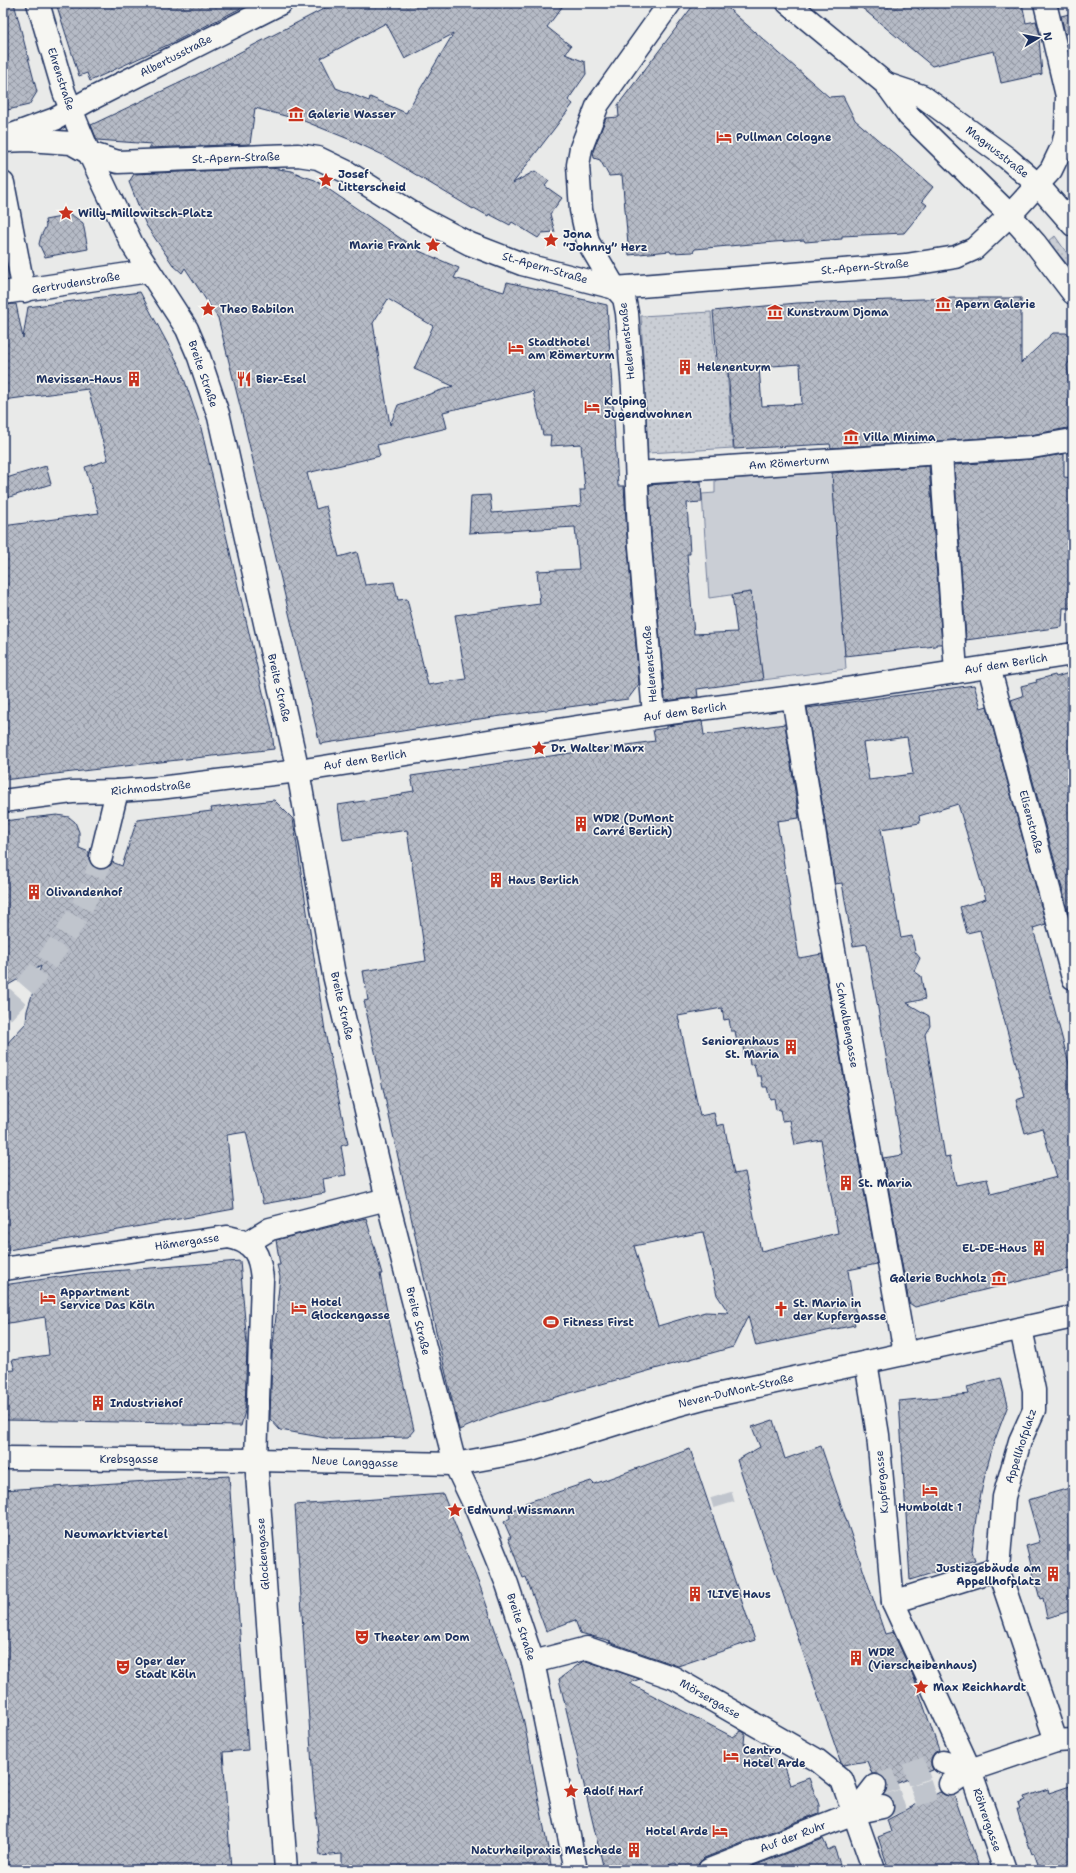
<svg xmlns="http://www.w3.org/2000/svg" width="1076" height="1873" font-family="'Shantell Sans',sans-serif">
	<defs>
		<pattern id="grass-dots" width="8" height="8" patternUnits="userSpaceOnUse"><rect width="8" height="8" fill="#caced5"/><path d="M2 2h.1M6 6h.1" fill="none" stroke="#adb1b9" stroke-width="1.8" stroke-linecap="round"/></pattern>
		<pattern id="building-cross-hatch" width="8" height="8" patternUnits="userSpaceOnUse"><rect width="8" height="8" fill="#b6bbc6"/><path d="M0 0l8 8M0 8l8-8" fill="none" stroke="#9398a4"/></pattern>
	</defs>
	<rect width="100%" height="100%" fill="#e9eae9"/>
	<filter id="ink" filterUnits="userSpaceOnUse"><feTurbulence type="fractalNoise" baseFrequency=".025" numOctaves="2"/><feDisplacementMap in="SourceGraphic" scale="8" xChannelSelector="R" yChannelSelector="G"/><feConvolveMatrix kernelMatrix="1 2 1 2 8 2 1 2 1" color-interpolation-filters="sRGB"/></filter>
	<g filter="url(#ink)">
		<g fill="url(#grass-dots)" stroke="#727e9a">
			<polygon points="1055,236 1073,262 1073,271 1048,242"/>
			<polygon points="711,312 716,372 727,371 733,448 648,453 641,316"/>
		</g>
		<polygon fill="#caced5" stroke="#727e9a" points="832,472 846,669 763,680 751,592 709,598 702,494 715,493 715,480"/>
		<g fill="url(#building-cross-hatch)" stroke="#1b2f5e" fill-rule="evenodd">
			<polygon points="3,3 14,3 37,92 29,105 3,111"/>
			<polygon points="56,3 251,3 174,42 90,81 87,73 79,76"/>
			<path d="M335,3H565L547,27L571,46L565,54L585,62L586,74L568,100L573,104L513,183L535,171L549,181L545,186L562,198L550,214L555,232L542,233L538,238L512,222L510,225L489,214L488,216L474,208L473,209L383,155L351,140L304,121L255,108L250,144L149,148L152,144L97,140L91,125L194,76ZM386,23L405,59L453,34L406,113L370,97L369,101L336,88L321,58Z"/>
			<polygon points="695,3 722,3 829,97 843,96 855,120 933,187 922,201 927,205 904,233 842,236 842,239 805,242 804,240 774,242 695,249 693,252 671,253 670,251 629,255 622,175 609,176 600,160 594,158 593,151 606,118 619,117 618,105"/>
			<polygon points="856,3 912,3 921,11 931,3 1022,3 1026,23 1036,21 1041,39 1039,39 1042,74 1001,83 994,51 932,66"/>
			<polygon points="1073,13 1073,33 1065,34 1061,16"/>
			<path d="M271,168L292,171L303,176L315,180L419,251L459,268L454,278L504,292L507,282L607,305L618,486H624L627,535L639,684L628,699L472,720L320,744L242,414L218,318L185,268L182,273L173,265L146,225L129,182L134,174ZM388,299L433,326L414,369L453,386L398,405L390,425L373,323ZM533,391L543,435H551L550,446L581,444L585,490H580L581,506L492,513L490,495L471,496L469,533L575,527L579,569L537,571L540,604L455,615L466,679L428,685L407,599L398,600L394,582L365,585L357,552L339,557L326,506L316,509L307,473L380,456L377,445L447,428L443,412Z"/>
			<polygon points="72,215 83,223 88,249 45,257 39,244 41,236 46,226 45,220"/>
			<polygon points="140,292 180,367 201,428 272,731 274,749 3,780 3,526 99,513 85,467 108,460 88,389 3,400 3,305 16,304 23,338 28,307"/>
			<path d="M954,298H1021V363L1053,333H1066L1073,338V356L1067,365L1073,408V427L1031,435L831,448L830,444L734,449L728,370L718,371L713,311L797,303ZM800,364L802,404L762,406L759,367Z"/>
			<polygon points="1064,454 1064,477 1073,478 1073,608 1063,608 1062,627 966,640 954,465 1033,459"/>
			<polygon points="46,466 51,484 3,499 3,479"/>
			<polygon points="929,466 942,644 936,644 936,646 845,656 832,473"/>
			<polygon points="701,481 702,502 687,503 690,554 687,554 694,634 737,632 732,595 751,592 763,680 697,689 698,697 665,701 651,533 649,485"/>
			<polygon points="1069,673 1073,683 1073,917 1070,918 1011,700 1023,696 1021,686 1037,682 1036,680 1055,675 1056,677"/>
			<path d="M974,685L981,708L987,706L1046,924L1033,928L1073,1079V1268L915,1307L909,1303L883,1158L903,1155L867,944L853,946L842,883L835,884L807,708ZM907,737L913,774L869,780L863,743ZM958,804L986,899L960,907L967,933L980,930L1025,1097L1016,1100L1025,1133L1042,1128L1057,1177L991,1194L987,1179L956,1185L950,1156L945,1157L925,1034L930,1026L929,1016L907,1003L925,999L921,976L914,971L920,958L915,952L912,936L901,938L881,829L920,823L919,816Z"/>
			<path d="M702,721L704,735L785,724L799,818L777,821L799,958L822,954L877,1264L848,1270L852,1299L858,1320L854,1321L855,1325L756,1346L748,1316L733,1347L499,1413L459,1430L435,1327L364,1001L368,1000L363,971L426,961L407,830L343,840L338,805L402,795V793L414,791L411,776L655,741L653,730L667,728V726ZM722,1008L724,1020L729,1019L731,1031H735L737,1042L742,1041L744,1053L748,1052L750,1065L754,1064L757,1076H761L763,1087H767L770,1099L774,1098L776,1110L780,1109L782,1121L790,1120L795,1145L821,1140L838,1233L761,1251L745,1172L734,1174L724,1124L717,1126L714,1113L700,1116L678,1016ZM703,1232L717,1295L729,1313L705,1312L658,1326L634,1246Z"/>
			<polygon points="274,800 293,819 326,1037 348,1144 341,1146 346,1175 323,1179 325,1193 263,1204 246,1132 227,1135 234,1209 3,1251 3,1048 26,1023 27,1011 41,966 3,988 3,821 57,815 69,817 75,822 79,832 79,848 89,852 89,860 93,866 98,869 104,869 110,866 112,862 122,866 137,820 212,811 211,808"/>
			<polygon points="366,1218 382,1274 380,1274 386,1306 414,1430 408,1437 332,1439 280,1430 270,1419 272,1355 280,1277 277,1265 280,1265 276,1240"/>
			<polygon points="240,1261 247,1345 245,1411 241,1426 183,1425 183,1423 3,1420 3,1371 15,1370 12,1360 49,1355 45,1317 3,1324 3,1285 87,1273"/>
			<polygon points="1001,1378 1008,1405 993,1445 984,1479 976,1518 972,1551 975,1560 910,1580 899,1401 969,1394 967,1387"/>
			<polygon points="773,1420 785,1459 821,1446 885,1634 893,1632 914,1678 939,1750 934,1753 931,1759 931,1765 933,1770 887,1787 886,1781 883,1776 877,1774 872,1774 867,1761 843,1765 841,1763 737,1460 760,1447 752,1427"/>
			<polygon points="690,1449 755,1640 678,1666 609,1642 611,1641 580,1633 575,1620 546,1631 526,1577 523,1578 508,1538 511,1538 504,1522 510,1518 509,1511 526,1505 525,1503 591,1481 594,1484"/>
			<polygon points="229,1476 248,1750 223,1752 231,1870 6,1870 3,1828 3,1490"/>
			<polygon points="1073,1487 1073,1610 1047,1618 1043,1598 1040,1599 1026,1546 1040,1542 1028,1500"/>
			<polygon points="443,1494 481,1589 510,1673 524,1722 552,1870 342,1870 342,1854 320,1856 313,1782 295,1505"/>
			<polygon points="586,1661 640,1679 629,1683 733,1737 741,1731 745,1733 744,1743 783,1764 790,1785 809,1778 819,1805 819,1813 704,1858 699,1863 697,1870 677,1870 676,1863 649,1870 604,1870 559,1679 582,1662"/>
			<polygon points="1073,1785 1073,1870 1040,1870 1034,1853 1032,1854 1021,1823 1017,1809 1020,1809 1018,1803 1025,1800 1024,1797 1048,1789 1049,1793"/>
			<polygon points="940,1792 945,1795 954,1795 980,1870 889,1870 878,1837 891,1832 887,1820"/>
			<polygon points="823,1839 828,1850 834,1847 842,1870 743,1870"/>
		</g>
		<g fill="none" stroke-linecap="round" stroke-linejoin="round">
			<g stroke="#c0c5cd" stroke-width="22" stroke-dasharray="22 11" stroke-linecap="butt">
				<path d="M3,1012C37,976 69,937 89,892C95,881 97,869 101,857"/>
				<polyline points="721,1495 724,1505"/>
				<polyline points="875,1786 943,1762"/>
				<polyline points="882,1807 950,1784"/>
			</g>
			<defs>
				<g id="minor">
					<polyline points="38,3 64,92 89,153 132,244 187,329 199,357 219,417 298,771 334,975 387,1199 455,1464 475,1506 507,1584 533,1662 576,1870"/>
					<polyline points="788,3 886,84 909,116 1010,215 1035,243 1073,293"/>
					<polyline points="886,84 922,96 1007,158 1038,185 1073,225"/>
					<polyline points="12,135 55,119 89,100 281,3"/>
					<polyline points="3,141 27,140 71,143 89,153 118,162 266,156 298,155 318,158 347,172 422,219 470,244 522,264 615,288 906,265 956,257 974,249 1010,215 1051,170 1063,145 1066,131 1067,96 1045,3"/>
					<polyline points="3,183 24,291"/>
					<polyline points="3,293 149,271"/>
					<polyline points="941,454 956,672"/>
					<polyline points="637,473 1032,447 1073,440"/>
					<polyline points="989,667 1073,978"/>
					<polyline points="793,697 826,905 905,1353"/>
					<polyline points="654,715 639,534 633,389 627,313 624,298 615,288 588,242 581,210 578,165 581,148 598,104 670,3"/>
					<polyline points="3,801 72,792 117,791 159,788 298,771 654,715 793,697 1073,654"/>
					<polyline points="101,857 117,791"/>
					<polyline points="247,1243 270,1229 387,1199"/>
					<path d="M3,1269L228,1237C255,1242 260,1255 262,1280L256,1460L286,1870"/>
					<polyline points="1021,1329 1034,1390 1034,1410 1020,1441 1004,1497 998,1569 1056,1741"/>
					<polyline points="866,1362 878,1435 893,1602 970,1770 1005,1870"/>
					<polyline points="3,1458 256,1460 455,1464 531,1450 670,1407 707,1397 1073,1317"/>
					<polyline points="893,1602 998,1569"/>
					<polyline points="533,1662 587,1648 674,1678 817,1760 842,1780 874,1870"/>
					<polyline points="943,1762 970,1770 1056,1741 1073,1740"/>
					<polyline points="950,1784 970,1770"/>
					<polyline points="854,1813 875,1786"/>
					<polyline points="709,1870 854,1813 882,1807"/>
				</g>
			</defs>
			<use href="#minor" stroke="#1b2f5e" stroke-width="25"/>
			<use href="#minor" stroke="#f6f6f2" stroke-width="22"/>
		</g>
	</g>
	<defs>
		<symbol id="museum-bare" viewBox="-9 -9 18 18"><path d="M0-6L6-3V-2H-6V-3ZM-5-1h2V3h-2ZM-1-1h2V3h-2ZM3-1h2V3H3ZM-6 4H6V6H-6Z" fill="#c8321e" stroke="#f6f6f2" stroke-width="2.5" paint-order="stroke"/></symbol>
		<symbol id="hotel-bare" viewBox="-9 -9 18 18"><path d="M-6-4.5h1.5V1H6V5H4.5V3h-9V5H-6ZM-4 0a1.8 1.8 0 1 1 3.6 0ZM.5 0V-2.5h3Q6-2.5 6 0Z" fill="#c8321e" stroke="#f6f6f2" stroke-width="2.5" paint-order="stroke"/></symbol>
		<symbol id="sight-bare" viewBox="-9 -9 18 18"><path d="M0-6L1.8-2.2L6-1.7L2.9 1.2L3.7 5.4L0 3.3L-3.7 5.4L-2.9 1.2L-6-1.7L-1.8-2.2Z" fill="#c8321e" stroke="#f6f6f2" stroke-width="2.5" paint-order="stroke"/></symbol>
		<symbol id="building-bare" viewBox="-9 -9 18 18"><path d="M-4-6H4V6H1V3H-1V6H-4ZM-2.5-4.3h1.7v1.8h-1.7ZM.8-4.3h1.7v1.8H.8ZM-2.5-1h1.7V.8h-1.7ZM.8-1h1.7V.8H.8Z" fill="#c8321e" stroke="#f6f6f2" stroke-width="2.5" paint-order="stroke"/></symbol>
		<symbol id="restaurant-bare" viewBox="-9 -9 18 18"><path d="M-5-6h1v4h1v-4h1v4h1v-4h1v5L-1.5 .5V6h-2V.5L-5-1ZM5-6V6H3V1.5H1.5Q1.5-4 5-6Z" fill="#c8321e" stroke="#f6f6f2" stroke-width="2.5" paint-order="stroke"/></symbol>
		<symbol id="church-bare" viewBox="-9 -9 18 18"><path d="M-1.2-6h2.4v3.5h3.3v2.4h-3.3V6h-2.4V-.1h-3.3v-2.4h3.3Z" fill="#c8321e" stroke="#f6f6f2" stroke-width="2.5" paint-order="stroke"/></symbol>
		<symbol id="stadium-bare" viewBox="-9 -9 18 18"><path d="M0-5a6.5 5 0 1 0 0 10a6.5 5 0 1 0 0-10ZM-3.5-1.8h7v3.6h-7Z" fill="#c8321e" stroke="#f6f6f2" stroke-width="2.5" paint-order="stroke"/></symbol>
		<symbol id="theatre-bare" viewBox="-9 -9 18 18"><path d="M-5-5.5Q0-4 5-5.5V0Q5 5 0 6Q-5 5-5 0ZM-3.3-2.5H-1v1.5H-3.3ZM1-2.5H3.3v1.5H1ZM-2.8 1Q0 5.5 2.8 1Z" fill="#c8321e" stroke="#f6f6f2" stroke-width="2.5" paint-order="stroke"/></symbol>
	</defs>
	<g fill-rule="evenodd">
		<use href="#museum-bare" x="285" y="103" width="22" height="22"/>
		<use href="#hotel-bare" x="713" y="126" width="22" height="22"/>
		<use href="#sight-bare" x="315" y="169" width="22" height="22"/>
		<use href="#sight-bare" x="55" y="202" width="22" height="22"/>
		<use href="#sight-bare" x="540" y="229" width="22" height="22"/>
		<use href="#sight-bare" x="422" y="234" width="22" height="22"/>
		<use href="#museum-bare" x="932" y="293" width="22" height="22"/>
		<use href="#sight-bare" x="197" y="298" width="22" height="22"/>
		<use href="#museum-bare" x="764" y="301" width="22" height="22"/>
		<use href="#hotel-bare" x="505" y="337" width="22" height="22"/>
		<use href="#building-bare" x="674" y="356" width="22" height="22"/>
		<use href="#building-bare" x="123" y="368" width="22" height="22"/>
		<use href="#restaurant-bare" x="233" y="368" width="22" height="22"/>
		<use href="#hotel-bare" x="581" y="396" width="22" height="22"/>
		<use href="#museum-bare" x="840" y="426" width="22" height="22"/>
		<use href="#sight-bare" x="528" y="737" width="22" height="22"/>
		<use href="#building-bare" x="570" y="813" width="22" height="22"/>
		<use href="#building-bare" x="485" y="869" width="22" height="22"/>
		<use href="#building-bare" x="23" y="881" width="22" height="22"/>
		<use href="#building-bare" x="780" y="1036" width="22" height="22"/>
		<use href="#building-bare" x="835" y="1172" width="22" height="22"/>
		<use href="#building-bare" x="1028" y="1237" width="22" height="22"/>
		<use href="#museum-bare" x="988" y="1267" width="22" height="22"/>
		<use href="#hotel-bare" x="37" y="1287" width="22" height="22"/>
		<use href="#hotel-bare" x="288" y="1297" width="22" height="22"/>
		<use href="#church-bare" x="770" y="1298" width="22" height="22"/>
		<use href="#stadium-bare" x="540" y="1311" width="22" height="22"/>
		<use href="#building-bare" x="87" y="1392" width="22" height="22"/>
		<use href="#hotel-bare" x="919" y="1479" width="22" height="22"/>
		<use href="#sight-bare" x="444" y="1499" width="22" height="22"/>
		<use href="#building-bare" x="1042" y="1563" width="22" height="22"/>
		<use href="#building-bare" x="684" y="1583" width="22" height="22"/>
		<use href="#theatre-bare" x="351" y="1626" width="22" height="22"/>
		<use href="#building-bare" x="845" y="1647" width="22" height="22"/>
		<use href="#theatre-bare" x="112" y="1656" width="22" height="22"/>
		<use href="#sight-bare" x="910" y="1676" width="22" height="22"/>
		<use href="#hotel-bare" x="720" y="1745" width="22" height="22"/>
		<use href="#sight-bare" x="560" y="1780" width="22" height="22"/>
		<use href="#hotel-bare" x="709" y="1820" width="22" height="22"/>
		<use href="#building-bare" x="623" y="1839" width="22" height="22"/>
	</g>
	<g text-anchor="middle" dominant-baseline="central" stroke-width="3" stroke-linejoin="round" paint-order="stroke">
		<g font-size="11" fill="#1b2f5e" stroke="#f6f6f2">
			<text transform="translate(176 56) rotate(-27)">Albertusstraße</text>
			<text transform="translate(61 79) rotate(72)">Ehrenstraße</text>
			<text transform="translate(997 152) rotate(38)">Magnusstraße</text>
			<text transform="translate(236 158) rotate(-2)">St.-Apern-Straße</text>
			<text transform="translate(865 267) rotate(-5)">St.-Apern-Straße</text>
			<text transform="translate(545 268) rotate(16)">St.-Apern-Straße</text>
			<text transform="translate(76 283) rotate(-9)">Gertrudenstraße</text>
			<text transform="translate(627 341) rotate(-96)">Helenenstraße</text>
			<text transform="translate(203 374) rotate(71)">Breite Straße</text>
			<text transform="translate(789 463) rotate(-4)">Am Römerturm</text>
			<text transform="translate(650 664) rotate(-95)">Helenenstraße</text>
			<text transform="translate(1006 664) rotate(-9)">Auf dem Berlich</text>
			<text transform="translate(279 688) rotate(77)">Breite Straße</text>
			<text transform="translate(685 712) rotate(-8)">Auf dem Berlich</text>
			<text transform="translate(365 760) rotate(-9)">Auf dem Berlich</text>
			<text transform="translate(151 788) rotate(-5)">Richmodstraße</text>
			<text transform="translate(1031 822) rotate(75)">Elisenstraße</text>
			<text transform="translate(342 1006) rotate(77)">Breite Straße</text>
			<text transform="translate(847 1025) rotate(80)">Schwalbengasse</text>
			<text transform="translate(187 1242) rotate(-8)">Hämergasse</text>
			<text transform="translate(418 1321) rotate(76)">Breite Straße</text>
			<text transform="translate(736 1391) rotate(-13)">Neven-DuMont-Straße</text>
			<text transform="translate(1021 1446) rotate(-72)">Appellhofplatz</text>
			<text x="129" y="1459">Krebsgasse</text>
			<text transform="translate(355 1462) rotate(2)">Neue Langgasse</text>
			<text transform="translate(882 1482) rotate(-95)">Kupfergasse</text>
			<text transform="translate(263 1554) rotate(-94)">Glockengasse</text>
			<text transform="translate(521 1627) rotate(72)">Breite Straße</text>
			<text transform="translate(710 1699) rotate(30)">Mörsergasse</text>
			<text transform="translate(987 1820) rotate(71)">Röhrergasse</text>
			<text transform="translate(793 1837) rotate(-21)">Auf der Ruhr</text>
		</g>
		<g font-size="11" font-weight="bold" fill="#1b2f5e" stroke="#f6f6f2" text-anchor="start">
			<text x="308" y="114">Galerie Wasser</text>
			<text x="736" y="137">Pullman Cologne</text>
			<text x="338" y="174">Josef<tspan x="338" dy="13">Litterscheid</tspan></text>
			<text x="78" y="213">Willy-Millowitsch-Platz</text>
			<text x="563" y="234">Jona<tspan x="563" dy="13">“Johnny” Herz</tspan></text>
			<text x="421" y="245" text-anchor="end">Marie Frank</text>
			<text x="955" y="304">Apern Galerie</text>
			<text x="220" y="309">Theo Babilon</text>
			<text x="787" y="312">Kunstraum Djoma</text>
			<text x="528" y="342">Stadthotel<tspan x="528" dy="13">am Römerturm</tspan></text>
			<text x="697" y="367">Helenenturm</text>
			<text x="122" y="379" text-anchor="end">Mevissen-Haus</text>
			<text x="256" y="379">Bier-Esel</text>
			<text x="604" y="401">Kolping<tspan x="604" dy="13">Jugendwohnen</tspan></text>
			<text x="863" y="437">Villa Minima</text>
			<text x="551" y="748">Dr. Walter Marx</text>
			<text x="593" y="818">WDR (DuMont<tspan x="593" dy="13">Carré Berlich)</tspan></text>
			<text x="508" y="880">Haus Berlich</text>
			<text x="46" y="892">Olivandenhof</text>
			<text x="779" y="1041" text-anchor="end">Seniorenhaus<tspan x="779" dy="13">St. Maria</tspan></text>
			<text x="858" y="1183">St. Maria</text>
			<text x="1027" y="1248" text-anchor="end">EL-DE-Haus</text>
			<text x="987" y="1278" text-anchor="end">Galerie Buchholz</text>
			<text x="60" y="1292">Appartment<tspan x="60" dy="13">Service Das Köln</tspan></text>
			<text x="311" y="1302">Hotel<tspan x="311" dy="13">Glockengasse</tspan></text>
			<text x="793" y="1303">St. Maria in<tspan x="793" dy="13">der Kupfergasse</tspan></text>
			<text x="563" y="1322">Fitness First</text>
			<text x="110" y="1403">Industriehof</text>
			<text x="930" y="1507" text-anchor="middle">Humboldt 1</text>
			<text x="467" y="1510">Edmund Wissmann</text>
			<text x="1041" y="1568" text-anchor="end">Justizgebäude am<tspan x="1041" dy="13">Appellhofplatz</tspan></text>
			<text x="707" y="1594">1LIVE Haus</text>
			<text x="374" y="1637">Theater am Dom</text>
			<text x="868" y="1652">WDR<tspan x="868" dy="13">(Vierscheibenhaus)</tspan></text>
			<text x="135" y="1661">Oper der<tspan x="135" dy="13">Stadt Köln</tspan></text>
			<text x="933" y="1687">Max Reichhardt</text>
			<text x="743" y="1750">Centro<tspan x="743" dy="13">Hotel Arde</tspan></text>
			<text x="583" y="1791">Adolf Harf</text>
			<text x="708" y="1831" text-anchor="end">Hotel Arde</text>
			<text x="622" y="1850" text-anchor="end">Naturheilpraxis Meschede</text>
		</g>
		<g font-size="12" font-weight="bold" fill="#1b2f5e" stroke="#f6f6f2">
			<text x="116" y="1534">Neumarktviertel</text>
		</g>
	</g>
	<rect width="1076" height="1873" fill="none" stroke="#f6f6f2" stroke-width="16"/>
	<rect x="8" y="8" width="1060" height="1857" fill="none" stroke="#1b2f5e" stroke-width="1.5" filter="url(#ink)"/>
	<g transform="translate(1038 38) rotate(80)" stroke="#f6f6f2" stroke-width="3" paint-order="stroke">
	<path d="M0-3L7 15L0 10L-7 15Z" fill="#1b2f5e"/>
	<text y="-6" font-size="11" font-weight="bold" text-anchor="middle" fill="#1b2f5e">N</text>
	</g>
</svg>
